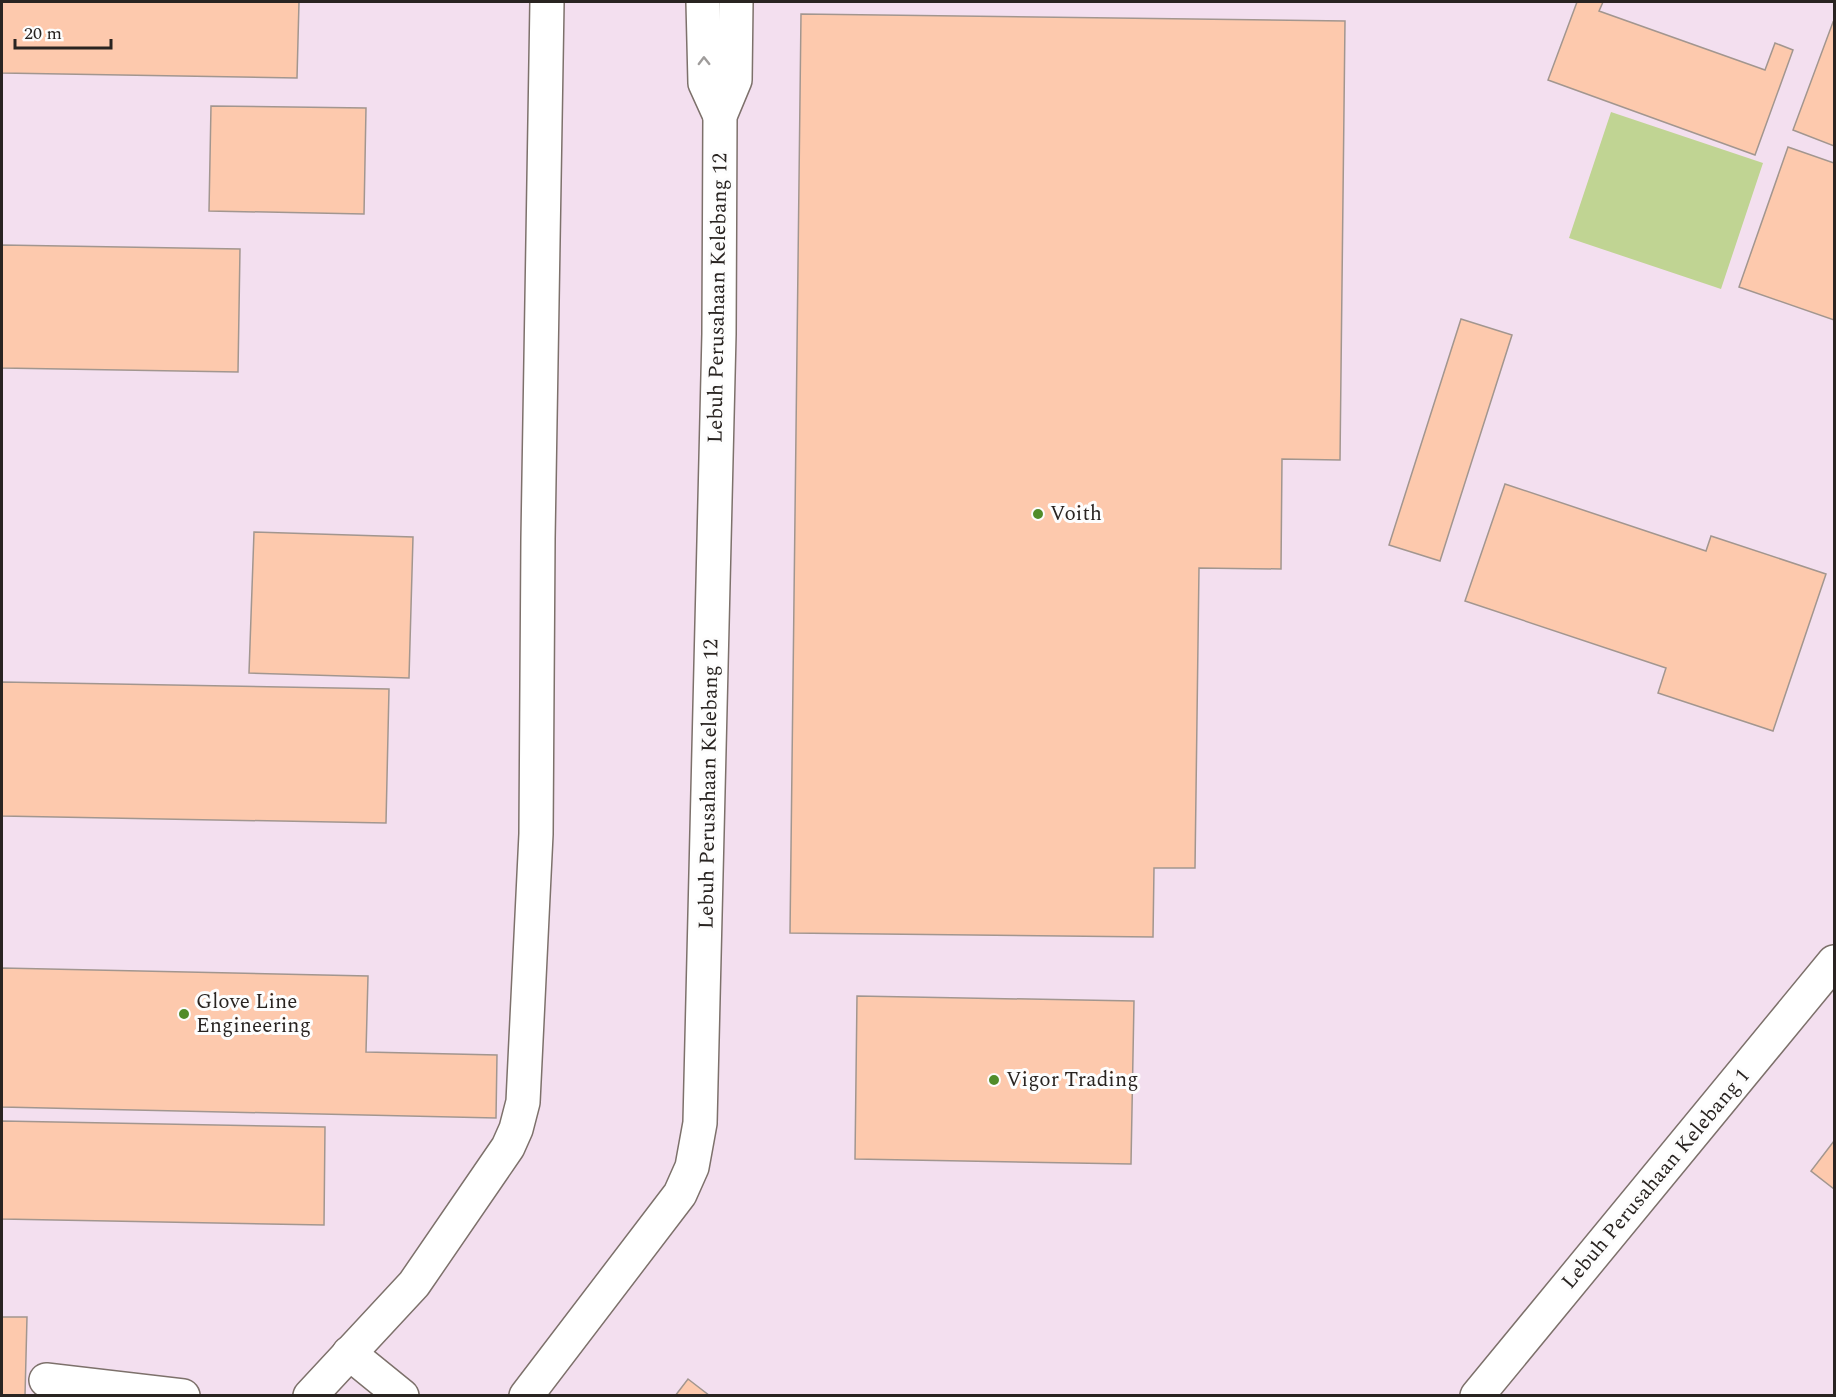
<svg xmlns="http://www.w3.org/2000/svg" width="1836" height="1397" font-family="Spectral,serif">
	<rect width="100%" height="100%" fill="#faede6"/>
	<rect fill="#f3dfef" x="2" y="2" width="1832" height="1393"/>
	<polygon fill="#c0d493" points="1611,112 1763,163 1721,289 1569,238"/>
	<g fill="#fdc9ad" stroke="#a2968f" stroke-width="1.5">
		<polygon points="2,2 299,2 297,78 2,73"/>
		<polygon points="1577,2 1603,2 1599,11 1765,70 1775,43 1793,50 1755,155 1548,80"/>
		<polygon points="801,14 1345,21 1340,460 1282,459 1281,569 1199,568 1195,868 1154,868 1153,937 790,933"/>
		<polygon points="1833,22 1834,23 1834,146 1793,130"/>
		<polygon points="211,106 366,108 364,214 209,211"/>
		<polygon points="1788,147 1834,163 1834,320 1739,287"/>
		<polygon points="2,245 240,249 238,372 2,368"/>
		<polygon points="1461,319 1512,335 1440,561 1389,545"/>
		<polygon points="1505,484 1706,551 1711,536 1826,574 1773,731 1658,693 1666,668 1465,601"/>
		<polygon points="254,532 413,537 409,678 249,673"/>
		<polygon points="2,682 389,689 386,823 2,816"/>
		<polygon points="2,968 368,976 366,1052 497,1055 496,1118 2,1107"/>
		<polygon points="857,996 1134,1001 1131,1164 855,1159"/>
		<polygon points="2,1121 325,1127 324,1225 2,1219"/>
		<polygon points="1834,1141 1834,1189 1811,1171"/>
		<polygon points="2,1317 27,1317 25,1396 2,1396"/>
		<polygon points="688,1379 710,1396 675,1396"/>
	</g>
	<g fill="none" stroke-linecap="round" stroke-linejoin="round">
		<defs>
			<g id="minor">
				<polyline points="703,2 705,83 720,116"/>
				<polyline points="349,1353 402,1396"/>
				<polyline points="46,1380 183,1396"/>
				<polyline points="310,1396 414,1284 508,1147 516,1129 523,1102 536,834 538,539 547,2"/>
				<polyline points="526,1396 680,1194 692,1167 700,1123 719,334 720,116 735,80 736,2"/>
				<polyline points="1477,1396 1834,962"/>
			</g>
		</defs>
		<use href="#minor" stroke="#7d716b" stroke-width="36"/>
		<use href="#minor" stroke="#fff" stroke-width="33"/>
	</g>
	<defs><path id="oneway-chevron" d="M-2-3.5L2.5 0L-2 3.5" fill="none" stroke-width="1.6" stroke-linecap="round" stroke-linejoin="round" transform="scale(1.5)"/></defs>
	<use stroke="#9f9c9b" href="#oneway-chevron" transform="translate(704 61) rotate(-91)"/>
	<g fill="#518c2a" stroke="#fdfdfd" stroke-width="2">
		<circle cx="1038" cy="514" r="6"/>
		<circle cx="184" cy="1014" r="6"/>
		<circle cx="994" cy="1080" r="6"/>
	</g>
	<g text-anchor="middle" dominant-baseline="central" stroke-width="6" stroke-linejoin="round" paint-order="stroke">
		<g font-size="21" fill="#292421" stroke="#fdfdfd">
			<text transform="translate(718 298) rotate(-89)">Lebuh Perusahaan Kelebang 12</text>
			<text transform="translate(709 784) rotate(-89)">Lebuh Perusahaan Kelebang 12</text>
			<text transform="translate(1656 1179) rotate(-50)">Lebuh Perusahaan Kelebang 1</text>
		</g>
		<g font-size="21" fill="#292421" stroke="#fdfdfd" text-anchor="start">
			<text x="1050" y="514">Voith</text>
			<text x="196" y="1002">Glove Line<tspan x="196" dy="24">Engineering</tspan></text>
			<text x="1006" y="1080">Vigor Trading</text>
		</g>
	</g>
	<rect width="1836" height="1397" fill="none" stroke="#292421" stroke-width="6"/>
	<path d="M15 39v9h96v-9" fill="none" stroke="#292421" stroke-width="3"/>
	<text x="24" y="39" font-size="18" fill="#292421" stroke="#fdfdfd" stroke-width="4.5" paint-order="stroke">20 m</text>
</svg>
